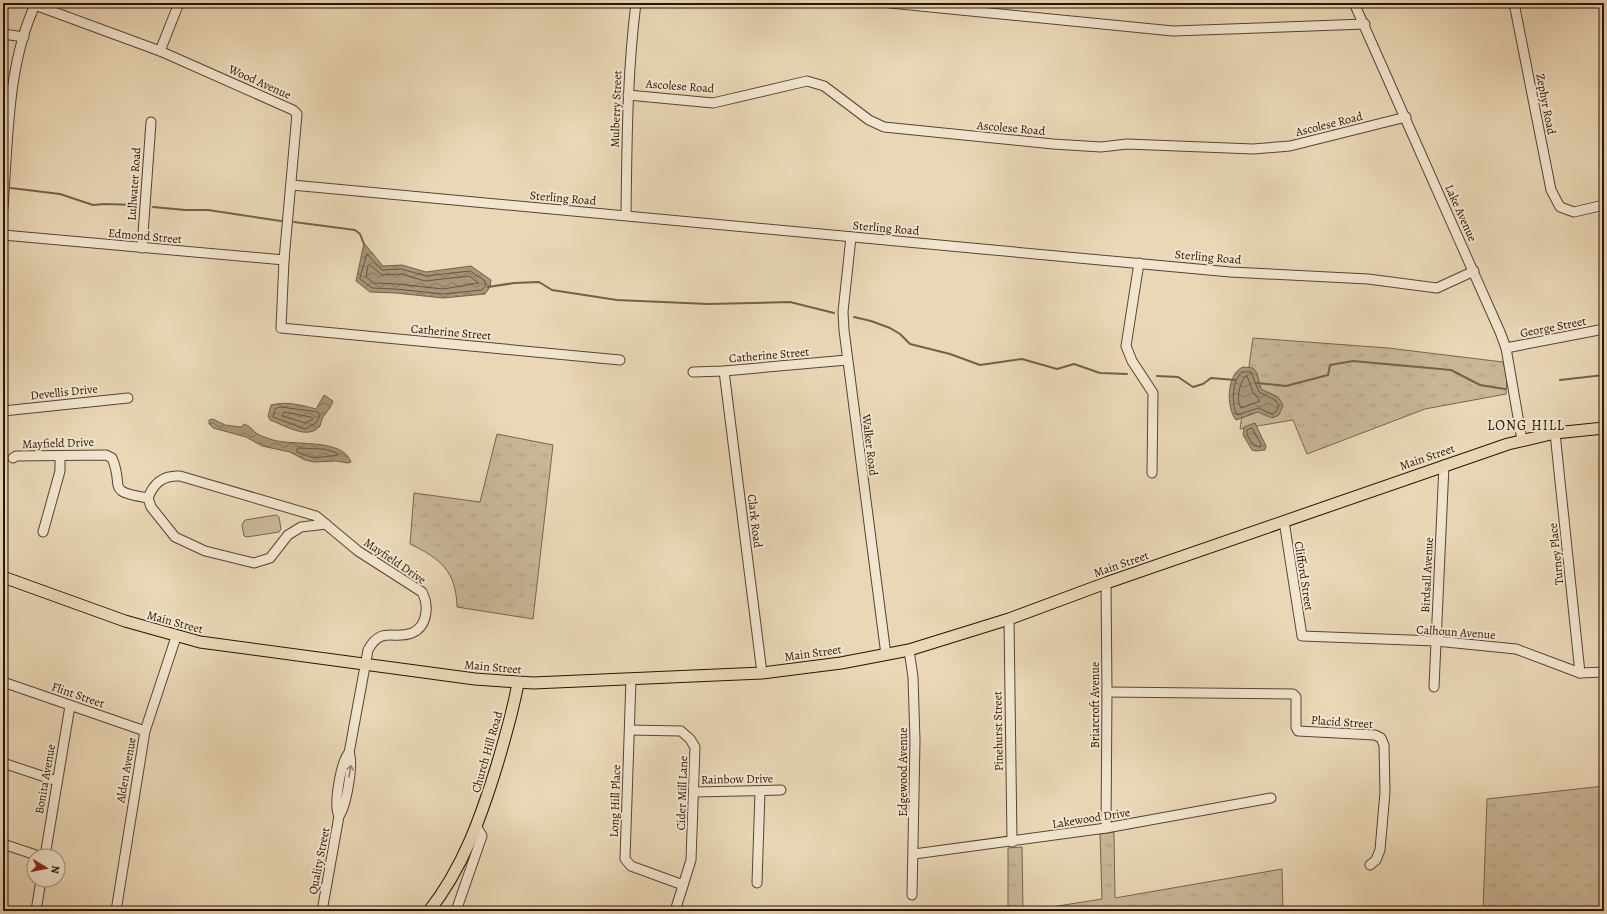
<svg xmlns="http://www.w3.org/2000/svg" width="1607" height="914" font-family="Alegreya,serif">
	<defs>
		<pattern id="park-tufts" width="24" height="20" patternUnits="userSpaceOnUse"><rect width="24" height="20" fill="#c9b697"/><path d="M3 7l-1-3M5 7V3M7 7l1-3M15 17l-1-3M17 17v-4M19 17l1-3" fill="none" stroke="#ad9c80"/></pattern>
		<pattern id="water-waves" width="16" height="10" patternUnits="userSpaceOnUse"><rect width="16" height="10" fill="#a89479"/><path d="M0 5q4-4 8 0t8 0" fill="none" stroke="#897861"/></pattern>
	</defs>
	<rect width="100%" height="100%" fill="#ead7b5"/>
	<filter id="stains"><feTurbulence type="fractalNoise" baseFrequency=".005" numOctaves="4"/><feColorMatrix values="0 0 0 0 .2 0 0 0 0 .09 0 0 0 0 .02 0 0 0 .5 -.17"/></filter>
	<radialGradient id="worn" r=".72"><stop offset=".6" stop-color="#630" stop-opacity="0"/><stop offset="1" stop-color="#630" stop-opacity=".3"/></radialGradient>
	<g fill="url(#park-tufts)" stroke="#78644e">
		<polygon points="1253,338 1388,348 1503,362 1507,376 1506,394 1425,409 1307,454 1293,420 1240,429"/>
		<path d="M497,434L553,445L533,619L457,607C456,571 441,559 410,544L414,493L480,502Z"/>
		<polygon points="1604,786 1604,911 1483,911 1487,799"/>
		<polygon points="1114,832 1115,898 1282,869 1283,911 1026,911 1102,899 1100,834"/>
		<polygon points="1022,847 1023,911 1008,911 1008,848"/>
	</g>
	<polygon fill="#c9b697" stroke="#78644e" points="276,515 279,517 281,529 279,532 247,537 244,536 242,525 245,520"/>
	<g fill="url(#water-waves)" stroke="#74604a">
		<polygon points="364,243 383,266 402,265 426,272 471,266 491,280 490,287 485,294 443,298 396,293 370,292 356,281"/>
		<path d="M1243,367L1253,368L1257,373L1261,389L1278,397L1283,405L1279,415L1272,418L1258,412L1236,420C1226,408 1226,374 1243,367Z"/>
		<path d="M324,395L333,401C331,408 327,411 323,417C322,419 321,423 320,426C308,441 284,425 270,420L268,416L271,405C287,401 301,405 316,409Z"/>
		<path d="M213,419L225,425L241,427L244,424C250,426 252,429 256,433C260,436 268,438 273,440C294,446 343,438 351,462L348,463L336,461L314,462L305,460L290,452L262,446L246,437L213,428L209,424V420Z"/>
		<polygon points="1255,423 1266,446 1265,450 1256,451 1252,450 1243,435 1244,427"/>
	</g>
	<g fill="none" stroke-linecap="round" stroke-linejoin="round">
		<g stroke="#68543e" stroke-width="1">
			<polygon points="367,254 382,270 401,269 426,276 470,271 485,281 486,285 482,290 443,294 396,289 372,288 360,279"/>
			<polygon points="370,265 382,275 401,274 425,281 469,276 479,283 443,289 397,284 374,283 366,277 368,266"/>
			<path d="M1242,372H1251L1259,392L1275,400L1279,405L1276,412L1272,414L1258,408L1237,415C1231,403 1232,381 1242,372Z"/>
			<path d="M1247,376L1253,392L1260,401L1241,408C1236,401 1239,385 1244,378Z"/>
			<polygon points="281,407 318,412 320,415 316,423 305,429 273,417 275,409"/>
			<polygon points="284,412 311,417 313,419 305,423 283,416"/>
			<polygon points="1252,428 1261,444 1260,447 1253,445 1247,435 1247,430"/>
			<polygon points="298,448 324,449 337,453 338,455 314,458 297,452"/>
		</g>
		<g stroke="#74604a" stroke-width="2">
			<polyline points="11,188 60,194 93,205 104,204 137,205"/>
			<polyline points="153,207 185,210 208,210 281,221"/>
			<polyline points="294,222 355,230 360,234 364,244"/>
			<polyline points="488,287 514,283 539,282 552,290 617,300 708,304 790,302 834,313"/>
			<polyline points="854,317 871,321 890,328 900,334 910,344 950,354 980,365 1022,359 1057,369 1074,364 1100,373 1127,374"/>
			<polyline points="1157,376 1178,377 1193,387 1203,384 1211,378 1235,380"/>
			<polyline points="1560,380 1604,375"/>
			<polyline points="1257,383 1286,386 1328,375 1330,365 1353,361 1451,370 1480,385 1505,389"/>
		</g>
		<defs>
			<g id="minor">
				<polyline points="890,3 1173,31 1365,24"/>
				<polyline points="1354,3 1500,332 1506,348 1522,440"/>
				<polyline points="1514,3 1551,190 1560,207 1574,212 1604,205"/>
				<polyline points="35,5 160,51 293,110 297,114 284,260 281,328 620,360"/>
				<polyline points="3,34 24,37"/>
				<polyline points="160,51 179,3"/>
				<polyline points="628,95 713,103 807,81 824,86 869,120 884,127 1053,144 1101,147 1127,144 1253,149 1290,146 1406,117"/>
				<polyline points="292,185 1230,272 1368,279 1437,288 1474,271"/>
				<path d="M3,208C8,142 7,63 36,3"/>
				<path d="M626,215C627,144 627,74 636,3"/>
				<polyline points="3,235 284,260"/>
				<polyline points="851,237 843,312 844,330 886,655"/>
				<polyline points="142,248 151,122"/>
				<polyline points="1139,263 1126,346 1132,361 1153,393 1152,473"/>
				<polyline points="1506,348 1604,329"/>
				<polyline points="724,371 762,673"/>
				<polyline points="693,372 724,371 847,360"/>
				<polyline points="3,411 128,398"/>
				<polyline points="1555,433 1580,673"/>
				<path d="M13,458L16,456L106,455L112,458C125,488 104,491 148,498C154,482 164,475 180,476L316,516L358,551L422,592C429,605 428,626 412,633C393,640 381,626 368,650L349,753C354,763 346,807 339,816L322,911"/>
				<polyline points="148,498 151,507 175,537 205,551 254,563 270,558 288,535 301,527 326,524"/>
				<polyline points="1284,521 1302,636 1436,641 1516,649 1580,673 1604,672"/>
				<polyline points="43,532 60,471 60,456"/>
				<polyline points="1009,619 1012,842"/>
				<polyline points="909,650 913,677 915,741 912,895"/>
				<polyline points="631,679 625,859 631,866 683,885"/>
				<polyline points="3,682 145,731"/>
				<polyline points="1434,687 1444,465"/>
				<polyline points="1107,692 1293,694 1296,697 1296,727 1298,731 1375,735 1381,738 1384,745 1385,792 1380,850 1376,860 1370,865"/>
				<polyline points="630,730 681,731 690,739 695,747 691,860 675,911"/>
				<polyline points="3,763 57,781"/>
				<polyline points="694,792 781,790"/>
				<path d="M339,816C333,806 341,761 349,753"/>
				<polyline points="1106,828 1107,692 1106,583"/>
				<polyline points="3,844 39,856"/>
				<polyline points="914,854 1106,828 1271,798"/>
				<polyline points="45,856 70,706"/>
				<polyline points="757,883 760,791"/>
				<polyline points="36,911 41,880"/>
				<polyline points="116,911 145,731 176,637"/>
				<polyline points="456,911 482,836 477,827"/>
			</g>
			<g id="major">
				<polyline points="3,577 125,621 200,642 475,679 533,683 762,673 841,663 909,650 1009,619 1106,583 1508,444 1555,433 1604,428"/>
				<path d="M429,911C463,868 481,817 497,765C505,738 513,711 518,683"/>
			</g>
		</defs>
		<use href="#minor" stroke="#584430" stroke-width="11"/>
		<use href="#major" stroke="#271304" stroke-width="13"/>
		<use href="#minor" stroke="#f1e5cf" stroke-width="9"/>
		<use href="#major" stroke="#ead7b5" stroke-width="11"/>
	</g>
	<defs><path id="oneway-shaft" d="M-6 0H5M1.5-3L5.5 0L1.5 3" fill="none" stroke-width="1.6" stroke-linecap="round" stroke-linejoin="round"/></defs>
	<use stroke="#968674" href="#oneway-shaft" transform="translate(350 771) rotate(-80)"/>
	<g text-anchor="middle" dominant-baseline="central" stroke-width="4" stroke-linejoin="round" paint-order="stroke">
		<g font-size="12" fill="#271304" stroke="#f1e5cf">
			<text transform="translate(260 82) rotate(24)">Wood Avenue</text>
			<text transform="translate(680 86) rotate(4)">Ascolese Road</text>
			<text transform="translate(1546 104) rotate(79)">Zephyr Road</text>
			<text transform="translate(616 109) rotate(-88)">Mulberry Street</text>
			<text transform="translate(1329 124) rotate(-14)">Ascolese Road</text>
			<text transform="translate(1011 128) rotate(5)">Ascolese Road</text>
			<text transform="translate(134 184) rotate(-86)">Lullwater Road</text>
			<text transform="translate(563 198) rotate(5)">Sterling Road</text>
			<text transform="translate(1461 213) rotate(66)">Lake Avenue</text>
			<text transform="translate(886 228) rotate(5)">Sterling Road</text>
			<text transform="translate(145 236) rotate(5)">Edmond Street</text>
			<text transform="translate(1208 257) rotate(5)">Sterling Road</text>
			<text transform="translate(1553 327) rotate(-11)">George Street</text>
			<text transform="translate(451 332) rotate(5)">Catherine Street</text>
			<text transform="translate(769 355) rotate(-5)">Catherine Street</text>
			<text transform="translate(64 392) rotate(-6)">Devellis Drive</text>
			<text transform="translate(58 443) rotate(-2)">Mayfield Drive</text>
			<text transform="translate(870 445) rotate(83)">Walker Road</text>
			<text transform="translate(1427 457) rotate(-19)">Main Street</text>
			<text transform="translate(755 521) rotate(83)">Clark Road</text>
			<text transform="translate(1556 554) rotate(-96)">Turney Place</text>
			<text transform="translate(395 561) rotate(34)">Mayfield Drive</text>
			<text transform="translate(1121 564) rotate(-19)">Main Street</text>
			<text transform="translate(1427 575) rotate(-87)">Birdsall Avenue</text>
			<text transform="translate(1304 576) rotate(81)">Clifford Street</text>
			<text transform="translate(175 622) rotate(15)">Main Street</text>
			<text transform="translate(1456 632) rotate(4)">Calhoun Avenue</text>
			<text transform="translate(813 653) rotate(-8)">Main Street</text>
			<text transform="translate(493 667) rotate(5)">Main Street</text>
			<text transform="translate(78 695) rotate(19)">Flint Street</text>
			<text transform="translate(1095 705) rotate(-90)">Briarcroft Avenue</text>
			<text transform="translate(1342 722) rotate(4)">Placid Street</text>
			<text transform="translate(998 731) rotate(-91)">Pinehurst Street</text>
			<text transform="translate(487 752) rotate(-74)">Church Hill Road</text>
			<text transform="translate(126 770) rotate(-80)">Alden Avenue</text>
			<text transform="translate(903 772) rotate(-90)">Edgewood Avenue</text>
			<text transform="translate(45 779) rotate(-80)">Bonita Avenue</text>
			<text transform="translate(737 779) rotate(-1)">Rainbow Drive</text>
			<text transform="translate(682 793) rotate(-88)">Cider Mill Lane</text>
			<text transform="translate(615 801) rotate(-88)">Long Hill Place</text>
			<text transform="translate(1091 818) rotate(-9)">Lakewood Drive</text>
			<text transform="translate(319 861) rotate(-79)">Quality Street</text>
		</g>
		<g font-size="14" letter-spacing="1" fill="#271304" stroke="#f1e5cf">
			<text x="1526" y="425">LONG HILL</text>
		</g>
	</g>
	<rect width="1607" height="914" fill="none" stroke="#ead7b5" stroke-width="16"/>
	<rect x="4" y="4" width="1599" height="906" fill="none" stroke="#271304" stroke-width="2"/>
	<rect x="8" y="8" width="1591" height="898" fill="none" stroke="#271304"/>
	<g transform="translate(46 868) rotate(100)"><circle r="19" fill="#f1e5cf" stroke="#a0917e"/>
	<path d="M0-3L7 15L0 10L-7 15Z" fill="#8f2418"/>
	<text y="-6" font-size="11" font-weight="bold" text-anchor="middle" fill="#271304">N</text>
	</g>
	<rect width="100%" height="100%" filter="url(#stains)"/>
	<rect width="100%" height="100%" fill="url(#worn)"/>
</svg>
